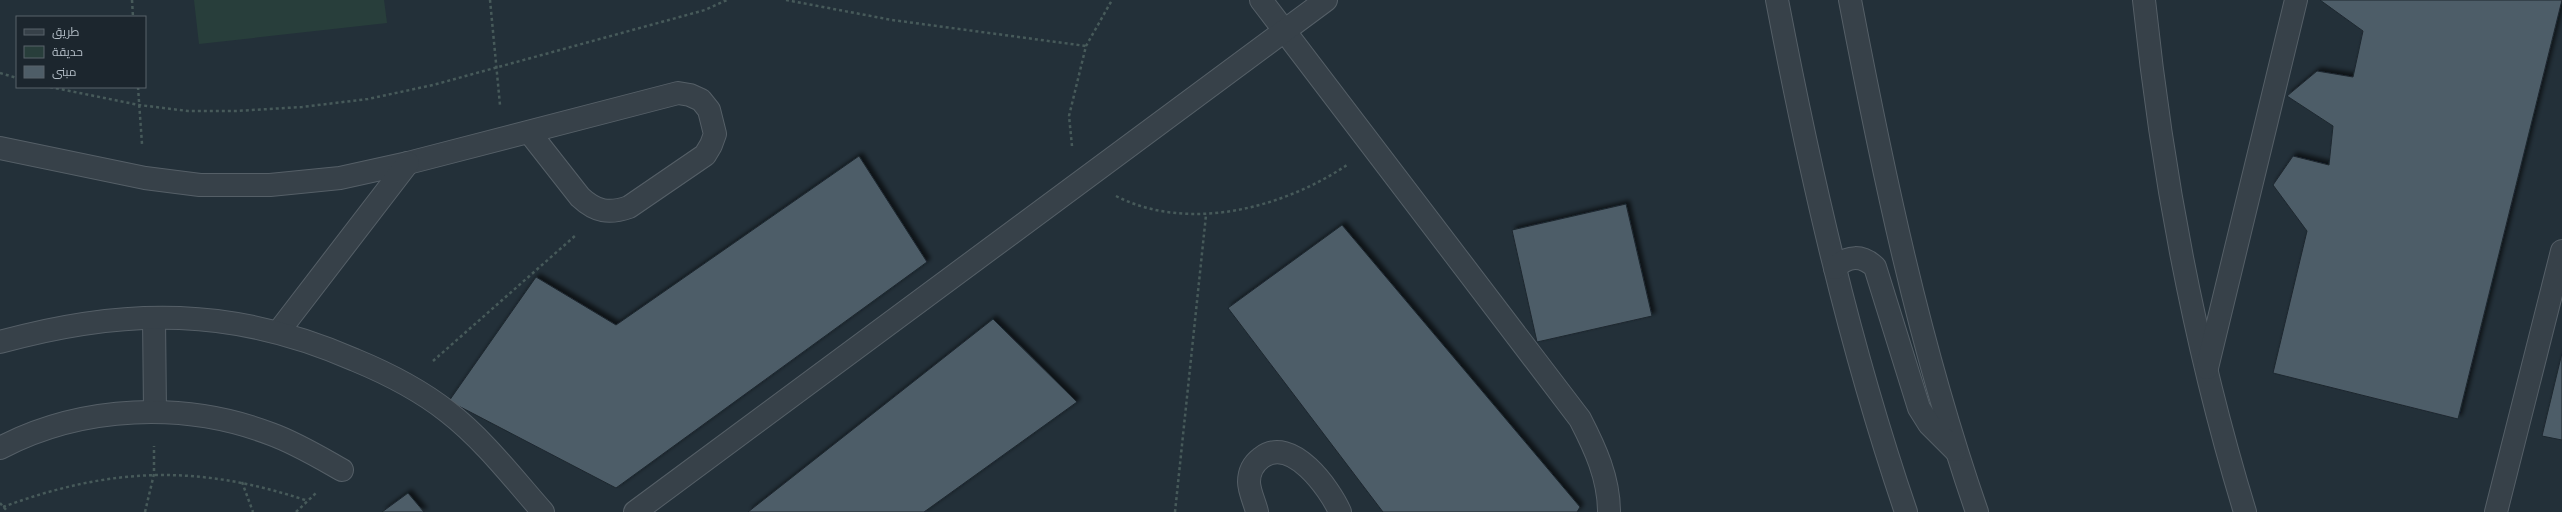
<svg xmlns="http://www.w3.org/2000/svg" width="2562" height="512" font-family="'Golos Text',Cairo,sans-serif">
	<defs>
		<filter id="shadow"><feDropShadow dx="3.5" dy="-3.5" stdDeviation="2" flood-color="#0009"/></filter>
	</defs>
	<rect width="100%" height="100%" fill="#233039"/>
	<polygon fill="#283e3b" points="194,0 384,0 387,23 199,44"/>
	<g fill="#4e5d67" stroke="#1e2830" filter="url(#shadow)">
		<polygon points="2320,0 2562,0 2458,419 2273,373 2307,231 2273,185 2293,156 2329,165 2333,126 2287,96 2317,71 2353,77 2363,31"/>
		<polygon points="859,156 927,262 616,488 449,401 536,277 616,325"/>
		<polygon points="1626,204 1652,316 1537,342 1512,230"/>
		<polygon points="1342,225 1580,507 1577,512 1383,512 1228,308"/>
		<polygon points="993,319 1077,402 924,512 748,512"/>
		<polygon points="2562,353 2562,440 2542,436"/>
		<polygon points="408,493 424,512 382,512"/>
	</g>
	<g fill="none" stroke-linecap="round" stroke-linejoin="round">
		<defs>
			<g id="minor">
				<path d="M1261,0L1580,419C1595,448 1609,478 1609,512"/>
				<path d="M1777,0C1810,173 1849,345 1906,512"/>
				<path d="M1850,0C1883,173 1919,345 1977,512"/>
				<path d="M2144,0C2162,173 2194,345 2245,512"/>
				<path d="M0,148L145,178L200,185H270L340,178L408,163L678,93L690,95L701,100L709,110L715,134L711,145L705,155L629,207C609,214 596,212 580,197L529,132"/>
				<path d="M1835,268C1848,255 1862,255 1875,267L1919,408L1929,424L1955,450"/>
				<polyline points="154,318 155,412"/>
				<polyline points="279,331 408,163"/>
				<path d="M0,342C126,307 235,307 355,360C389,374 420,390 448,412C484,440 513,478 543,512"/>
				<polyline points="2207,368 2296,0"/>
				<path d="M0,448C82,405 185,401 271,434C296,443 319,457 342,470"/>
				<polyline points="635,512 1326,0"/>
				<path d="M1257,512C1255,503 1249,491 1249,482C1249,472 1253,464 1261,458C1291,434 1330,489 1340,512"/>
				<polyline points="2496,512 2562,251"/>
			</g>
		</defs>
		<use href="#minor" stroke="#555f67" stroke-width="24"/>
		<g stroke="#475a5a" stroke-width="2.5" stroke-dasharray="3 3" stroke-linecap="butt">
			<polyline points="132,0 133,17"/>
			<polyline points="490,0 500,105"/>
			<polyline points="786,0 892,20 1086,46"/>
			<polyline points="0,73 17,78"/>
			<polyline points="50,87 139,105 188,111 236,111 302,107 368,99 433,85 705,10 727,0"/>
			<polyline points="138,87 142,144"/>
			<polyline points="1072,146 1069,116 1086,46 1112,0"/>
			<path d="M1116,196C1188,233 1283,208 1347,165"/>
			<polyline points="433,361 576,235"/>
			<polyline points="242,482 253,512"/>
			<polyline points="0,503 8,512"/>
			<path d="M3,507C111,467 198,464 308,501"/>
			<polyline points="145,512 154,474 154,446"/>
			<polyline points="296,512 316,493"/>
			<polyline points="1175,512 1206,215"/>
		</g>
		<use href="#minor" stroke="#374149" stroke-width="22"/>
	</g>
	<rect x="16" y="16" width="130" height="72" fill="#1c262e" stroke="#58626a"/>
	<rect x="24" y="29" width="20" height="6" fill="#374149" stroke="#58626a"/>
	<text x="52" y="36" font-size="12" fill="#b2bcc5">طريق</text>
	<rect x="24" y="46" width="20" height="12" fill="#283e3b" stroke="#58626a"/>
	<text x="52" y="56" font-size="12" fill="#b2bcc5">حديقة</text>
	<rect x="24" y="66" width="20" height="12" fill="#4e5d67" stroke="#58626a"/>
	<text x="52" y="76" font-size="12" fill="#b2bcc5">مبنى</text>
</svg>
